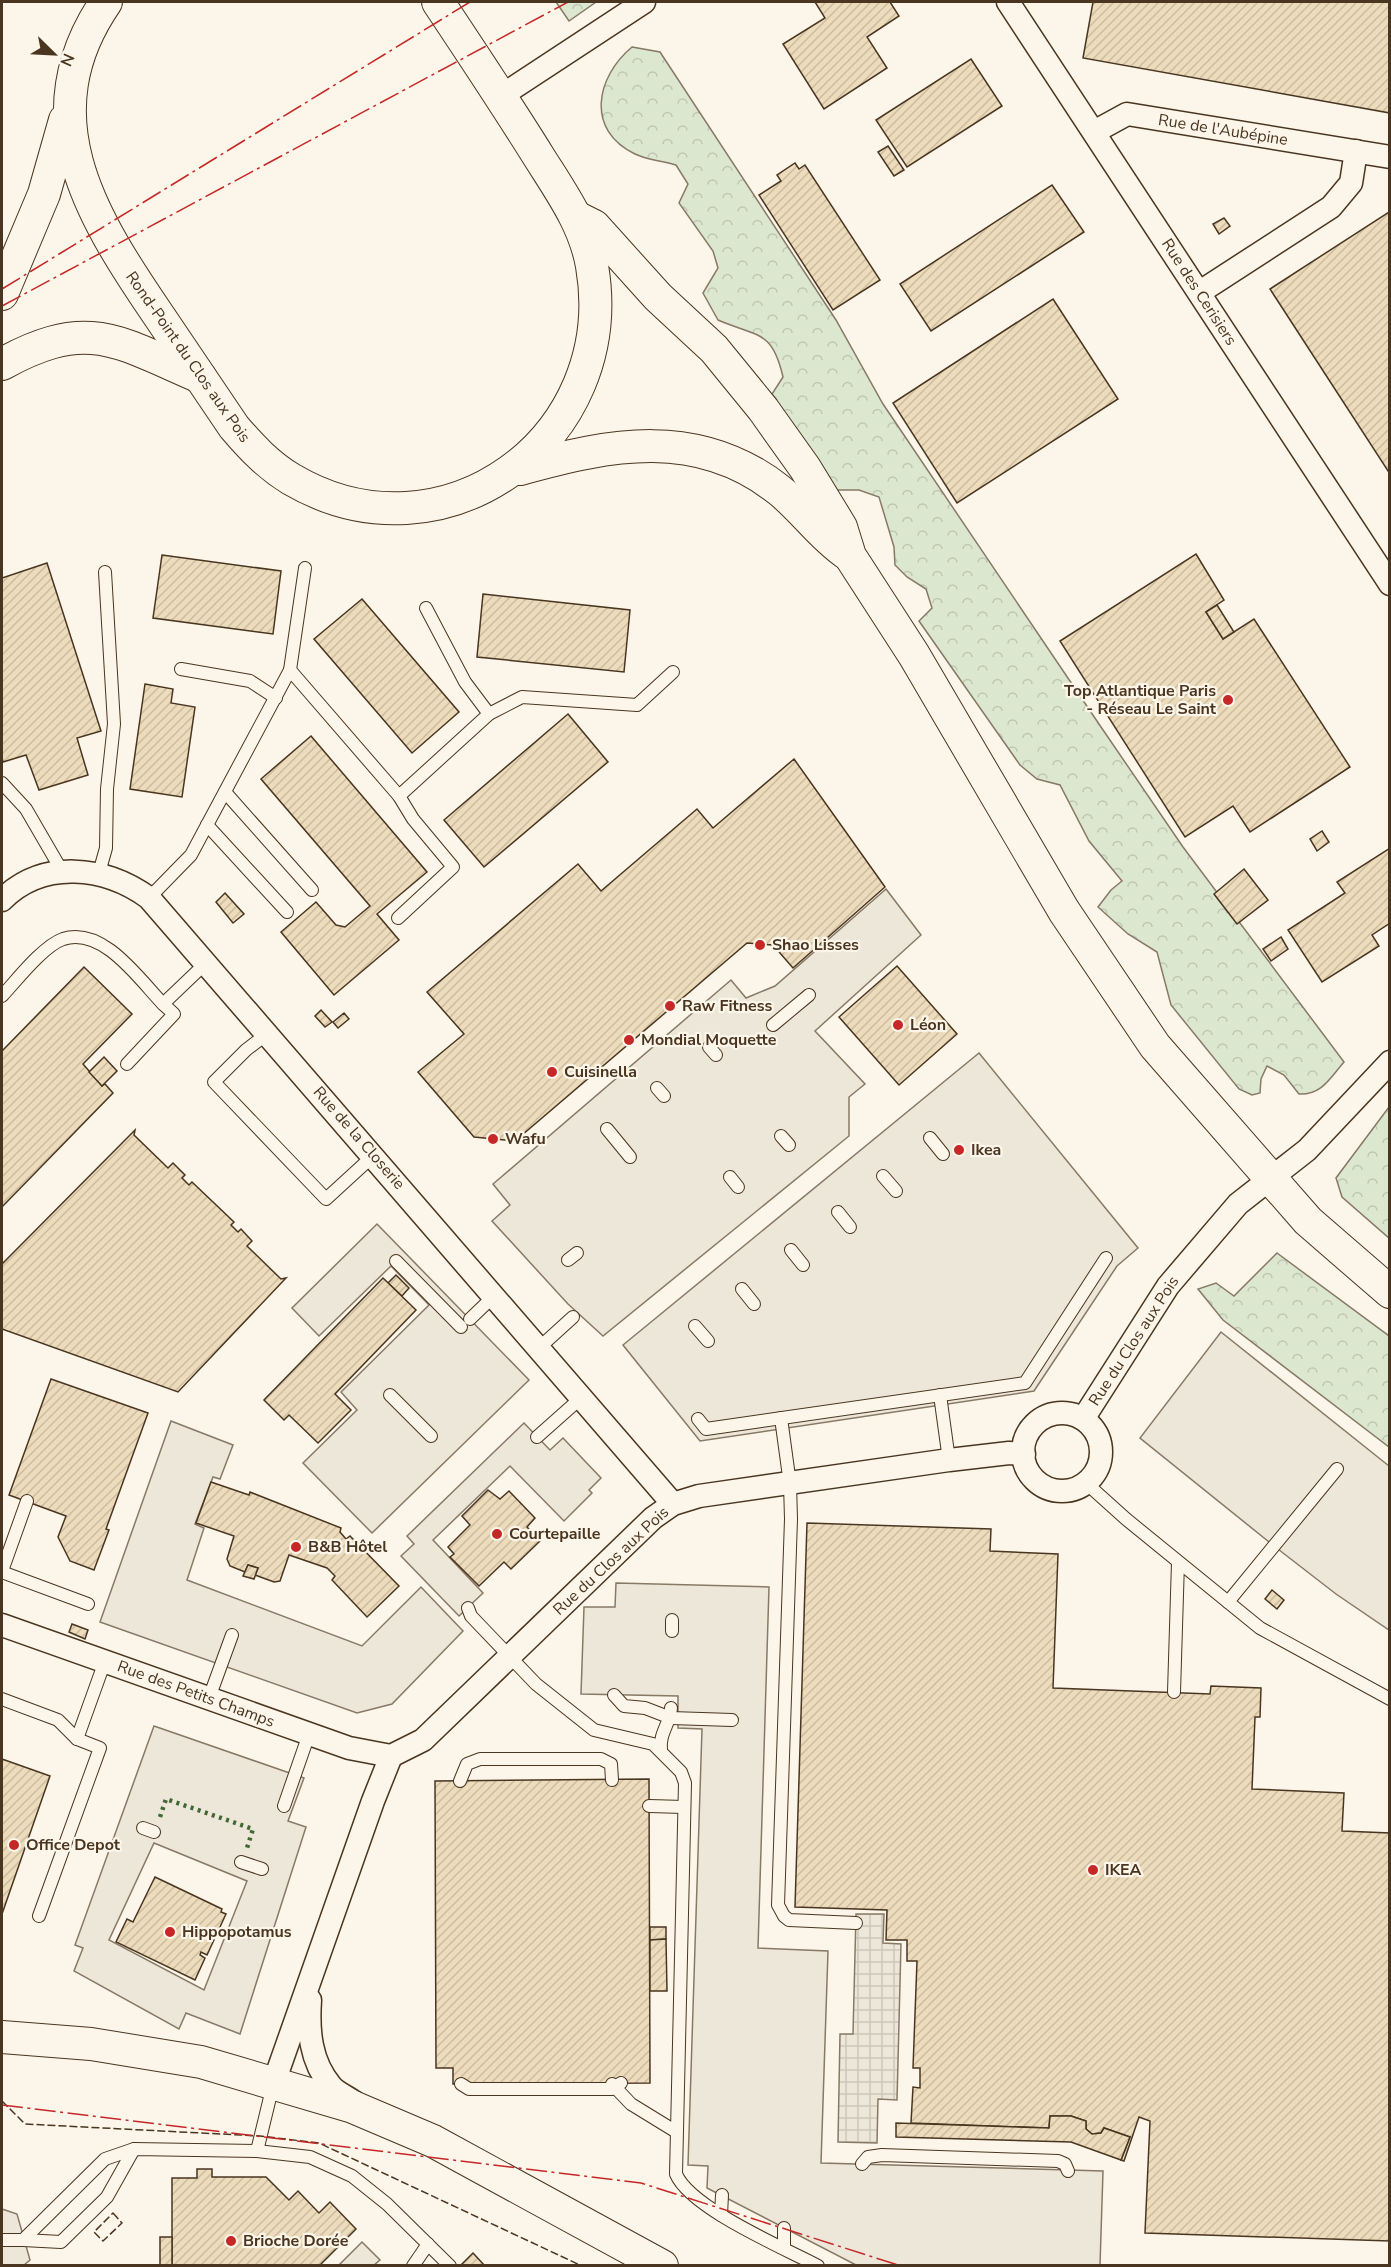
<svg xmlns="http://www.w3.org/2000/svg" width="1391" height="2267" font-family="'Nunito Sans',sans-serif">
	<defs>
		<pattern id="forest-crowns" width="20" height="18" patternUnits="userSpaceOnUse" patternTransform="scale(1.5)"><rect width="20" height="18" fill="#dce7d0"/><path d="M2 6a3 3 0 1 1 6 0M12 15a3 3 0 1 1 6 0" fill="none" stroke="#bec7b2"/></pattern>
		<pattern id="plaza-grid" width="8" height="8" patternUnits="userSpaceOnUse" patternTransform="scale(1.5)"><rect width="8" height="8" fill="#ede7d9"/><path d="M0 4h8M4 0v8" fill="none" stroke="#cdc7ba"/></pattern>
		<pattern id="building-hatch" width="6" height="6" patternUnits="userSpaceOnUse" patternTransform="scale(1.5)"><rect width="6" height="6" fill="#ecdcbc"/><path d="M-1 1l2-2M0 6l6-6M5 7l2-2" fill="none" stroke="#ccbda1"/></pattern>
	</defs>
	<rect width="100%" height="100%" fill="#fbf6e9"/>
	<g fill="url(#forest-crowns)" stroke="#887966" stroke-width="1.5">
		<polygon points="556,2 596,2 569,21"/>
		<path d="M632,47L660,52L836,320L883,404L1101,727L1183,847L1344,1062C1330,1078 1322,1095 1299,1094L1284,1075L1267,1066L1261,1079L1260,1093L1252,1095L1239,1089L1171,1005L1157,952L1128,934L1098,907L1111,890L1122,881L1089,841L1060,785L1037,779L1020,765L919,621L932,608L926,589L907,577L895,565L894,547L879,497L859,490H833L819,475L772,394L783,377C772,329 757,337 718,320L703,293L718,268L713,251L679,203L688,184L676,165C663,161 647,160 635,154C585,130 596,77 632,47Z"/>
		<polygon points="1389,1107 1389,1238 1342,1197 1336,1178"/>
		<polygon points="1277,1253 1389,1336 1389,1447 1223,1320 1198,1289 1216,1283 1234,1296"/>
	</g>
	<g fill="#ede7d9" stroke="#887966" stroke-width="1.5" fill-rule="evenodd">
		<polygon points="886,889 921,935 815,1031 865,1084 849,1097 849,1136 603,1336 568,1304 492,1221 510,1205 493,1184 731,980 746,998 775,986"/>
		<polygon points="979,1053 1138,1248 1117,1266 1034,1391 700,1441 623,1345"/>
		<polygon points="377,1224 529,1380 372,1533 303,1463 357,1410 341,1392 429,1305 391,1266 319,1336 292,1308"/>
		<polygon points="1221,1332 1389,1466 1389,1630 1336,1594 1274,1546 1140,1438"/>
		<polygon points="171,1421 233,1445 220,1479 213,1477 195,1524 204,1528 187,1580 362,1646 421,1587 463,1631 392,1704 357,1713 100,1622"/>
		<polygon points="524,1423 550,1450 563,1438 601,1478 589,1490 592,1493 564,1521 510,1466 433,1540 483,1593 459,1616 401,1556 414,1544 407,1536"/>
		<polygon points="616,1583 769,1587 758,1948 828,1951 821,2163 1103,2171 1100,2265 856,2265 707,2188 708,2166 688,2165 702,1729 678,1728 678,1696 581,1694 584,1607 615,1607"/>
		<path d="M154,1726L304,1778L288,1821L306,1827L240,2034L186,2013L179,2029L74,1971L83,1948L75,1945ZM154,1843L247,1881L204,1990L109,1940Z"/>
		<polygon points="2,2209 17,2214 30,2260 24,2265 2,2266"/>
		<polygon points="362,2242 380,2260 374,2265 339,2265"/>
	</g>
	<polygon fill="url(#plaza-grid)" stroke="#887966" stroke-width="1.5" points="856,1914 884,1914 883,1943 901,1944 897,2100 878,2099 877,2143 838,2142 840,2034 853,2034"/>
	<g fill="url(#building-hatch)" stroke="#4a3520" stroke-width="1.5">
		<polygon points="815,2 890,2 899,16 867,37 887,68 824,109 783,44 825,18"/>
		<polygon points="1093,2 1390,2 1390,113 1083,58"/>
		<polygon points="971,59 1002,106 907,167 876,120"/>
		<polygon points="888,146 904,170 894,176 878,152"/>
		<polygon points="795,163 799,169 805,165 880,280 833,310 759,195 781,181 777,175"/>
		<polygon points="1052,185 1084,232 931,331 900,284"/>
		<polygon points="1389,212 1390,214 1390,474 1270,289"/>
		<polygon points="1224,218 1230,226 1219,234 1213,224"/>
		<polygon points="1053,299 1118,399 957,503 893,403"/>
		<polygon points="1196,554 1224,600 1206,612 1223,639 1254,619 1350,767 1250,832 1233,806 1185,837 1060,641"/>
		<polygon points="162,555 281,571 273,634 153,618"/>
		<polygon points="47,563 101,731 77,738 88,775 39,790 26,755 3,762 2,758 2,578"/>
		<polygon points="483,594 630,610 624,672 477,657"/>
		<polygon points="362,599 459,712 412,753 314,639"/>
		<polygon points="1217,605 1234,632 1223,639 1206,612"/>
		<polygon points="145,684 173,689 171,703 195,707 182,797 130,789"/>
		<polygon points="568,714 608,762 484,867 444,820"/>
		<polygon points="311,736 427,872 377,914 399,940 334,995 281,932 316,902 336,925 345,927 370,906 261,779"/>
		<polygon points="794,759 885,887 793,968 773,945 747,943 515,1141 474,1137 418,1072 464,1034 427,992 578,864 601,891 697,809 713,828"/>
		<polygon points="1322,831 1329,842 1317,851 1310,839"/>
		<polygon points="1390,848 1390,923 1372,935 1379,946 1322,982 1288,930 1345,893 1337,882"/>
		<polygon points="1244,869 1268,900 1237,924 1214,894"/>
		<polygon points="225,893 244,914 233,923 216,902"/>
		<polygon points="1281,937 1288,949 1271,961 1263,949"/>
		<polygon points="897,966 957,1034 899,1085 839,1017"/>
		<polygon points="84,967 132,1014 83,1064 102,1086 105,1084 113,1093 2,1207 2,1051"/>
		<polygon points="321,1010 332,1022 325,1027 315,1016"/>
		<polygon points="344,1013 349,1019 338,1028 333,1022"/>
		<polygon points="104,1057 117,1071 102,1086 89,1072"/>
		<polygon points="135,1130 134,1135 168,1168 173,1163 185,1175 182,1178 189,1185 192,1182 234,1222 231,1225 238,1232 241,1229 252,1241 247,1246 281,1279 286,1278 178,1392 2,1329 2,1264"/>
		<polygon points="396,1275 409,1288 402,1296 388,1283"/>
		<polygon points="383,1278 416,1310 335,1394 351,1410 318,1443 289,1415 284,1420 264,1400"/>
		<polygon points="51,1379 148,1413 106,1529 109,1530 94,1570 70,1561 58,1537 66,1516 9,1495"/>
		<polygon points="211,1482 249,1495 250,1492 341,1528 340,1532 346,1539 350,1536 399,1586 367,1617 332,1580 335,1576 327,1568 289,1555 280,1581 274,1582 255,1575 258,1568 248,1565 245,1572 230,1566 227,1559 234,1536 196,1523"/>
		<polygon points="488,1490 500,1499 509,1491 535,1518 527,1527 540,1541 511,1569 504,1562 479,1586 450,1557 454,1554 448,1547 470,1525 462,1516"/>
		<polygon points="807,1523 991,1529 990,1551 1058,1554 1053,1688 1210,1694 1211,1686 1261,1688 1260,1717 1255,1717 1252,1789 1344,1793 1342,1831 1390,1833 1390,2241 1145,2233 1150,2121 1139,2117 1124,2161 1121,2160 1130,2137 1104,2128 1101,2133 1092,2134 1086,2129 1086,2121 1071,2116 1050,2116 1049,2128 911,2123 913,2087 920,2088 920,2068 913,2068 917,1961 907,1961 907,1940 886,1940 887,1910 795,1907"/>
		<polygon points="248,1565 258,1568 254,1579 243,1576"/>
		<polygon points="1272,1590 1284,1600 1277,1609 1265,1599"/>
		<polygon points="72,1624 88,1630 85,1639 69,1632"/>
		<polygon points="2,1759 50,1776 2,1914"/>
		<polygon points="649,1779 650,2083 453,2084 453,2068 436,2068 435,1781"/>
		<polygon points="155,1877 222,1909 221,1912 226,1914 207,1955 201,1952 200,1955 205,1958 195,1980 116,1942 127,1919 133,1922"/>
		<polygon points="650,1927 666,1927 666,1939 650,1940"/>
		<polygon points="666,1939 667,1991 650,1991 650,1940"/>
		<polygon points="1050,2116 1071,2116 1086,2121 1086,2129 1092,2134 1101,2133 1104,2128 1130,2137 1121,2160 1071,2142 896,2137 896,2123 1049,2128"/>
		<polygon points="197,2169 212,2169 212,2177 266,2177 289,2200 298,2191 319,2213 330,2202 356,2229 319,2266 172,2265 172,2178 197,2178"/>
		<polygon points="160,2237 172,2237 172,2265 193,2266 160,2266"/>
		<polygon points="473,2253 485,2266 460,2266"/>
	</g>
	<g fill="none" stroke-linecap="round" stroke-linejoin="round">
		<defs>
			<g id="service">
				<polyline points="426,608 465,682 489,714"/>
				<polyline points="181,669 250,681 276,698"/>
				<polyline points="290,670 305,568"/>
				<polyline points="2,783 26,809 62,871"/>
				<polyline points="225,792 312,890"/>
				<polyline points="207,825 287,912"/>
				<polyline points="99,873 106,848 107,789 114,724 105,572"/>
				<polyline points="149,898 191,855 290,670 399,796 489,714 522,697 637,705 673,672"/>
				<polyline points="398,918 453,867 413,819 399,796"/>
				<path d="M2,996C16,981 43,946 63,939C103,926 139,979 163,1004L207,962"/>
				<polyline points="773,1025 809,995"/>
				<polyline points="268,1033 246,1050 214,1082 326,1199 374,1155"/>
				<polyline points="709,1047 716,1055"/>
				<polyline points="127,1064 174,1014 163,1004"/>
				<polyline points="657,1088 664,1096"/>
				<polyline points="607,1129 630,1157"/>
				<polyline points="781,1136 789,1145"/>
				<polyline points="930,1138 943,1154"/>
				<polyline points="883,1176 896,1191"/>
				<polyline points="730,1177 738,1187"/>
				<polyline points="838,1212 850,1227"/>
				<polyline points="791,1250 803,1265"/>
				<polyline points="568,1260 577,1253"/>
				<polyline points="396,1261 461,1327"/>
				<polyline points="742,1289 754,1304"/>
				<polyline points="470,1319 495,1295"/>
				<polyline points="695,1326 708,1341"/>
				<polyline points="540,1347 573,1317"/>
				<polyline points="390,1395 431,1436"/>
				<polyline points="940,1395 949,1460"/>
				<polyline points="781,1418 790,1484 791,1519 778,1905 784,1916 789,1920 856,1923"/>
				<polyline points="698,1419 706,1429 1025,1383 1106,1258"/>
				<polyline points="537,1437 582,1397"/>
				<polyline points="1086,1483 1126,1519 1260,1628 1390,1699"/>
				<polyline points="2,1571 27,1501"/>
				<polyline points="2,1572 88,1604"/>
				<polyline points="1228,1602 1337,1469"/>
				<path d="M468,1608L471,1616L536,1684L594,1730L653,1744L681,1772L685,1783L676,2174C690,2208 784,2248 818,2266"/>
				<polyline points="672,1631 672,1620"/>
				<polyline points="1174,1692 1178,1562"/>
				<polyline points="614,1695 624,1706 645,1708 671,1718 732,1720"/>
				<polyline points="209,1698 232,1635"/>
				<polyline points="2,1699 58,1720 77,1739 100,1748 39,1916"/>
				<polyline points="77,1739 105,1661"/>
				<path d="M661,1750C659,1733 670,1724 671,1708"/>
				<polyline points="460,1781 467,1764 480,1759 601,1759 611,1764 612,1780"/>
				<polyline points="284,1806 309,1734"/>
				<polyline points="649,1806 684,1807"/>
				<polyline points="143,1828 154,1832"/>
				<polyline points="241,1862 262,1869"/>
				<polyline points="461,2084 469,2089 612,2089 621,2083"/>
				<polyline points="612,2084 631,2104 675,2131"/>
				<polyline points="257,2151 273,2085"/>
				<polyline points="862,2164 868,2157 882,2155 1058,2161 1065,2164 1068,2171"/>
				<polyline points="721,2215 722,2195"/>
				<polyline points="2,2240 23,2240 105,2159 134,2149 257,2151 310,2157 352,2176 387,2204 450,2266"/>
				<polyline points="23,2240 61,2242 107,2197 134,2149"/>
				<polyline points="784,2248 784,2228"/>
				<polyline points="413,2266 428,2244"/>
			</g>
			<g id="minor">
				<polyline points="1008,2 1390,584"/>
				<polyline points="501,96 644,2"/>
				<polyline points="1094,132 1127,114 1390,157"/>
				<polyline points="1200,292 1331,207 1351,183 1356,151"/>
				<path d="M2,900C43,859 105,866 149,898L673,1504"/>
				<circle cx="1062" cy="1452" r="39"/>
				<polyline points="1083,1419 1168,1286 1238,1204 1307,1150 1390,1062"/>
				<polyline points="2,1625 349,1748 391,1756 423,1740 653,1518 673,1504 699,1496 949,1460 1009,1453 1024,1454"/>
				<path d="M310,2000C308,2030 310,2061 331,2086C336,2092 347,2097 354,2102"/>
				<polyline points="273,2085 373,1801 391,1756"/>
			</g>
			<g id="secondary">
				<path d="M106,2C29,114 89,213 155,310C181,349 208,388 234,427C251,447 268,465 291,479C443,569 622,439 592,266C585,225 561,192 539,157C506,104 472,53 438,2"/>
				<polyline points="576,217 594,226 658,297 714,349 763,409 805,468 841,527 850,556 914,655 1064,911 1155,1046 1308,1221 1390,1292"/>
				<polyline points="2,294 44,194 65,120"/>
				<path d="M2,364C89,316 118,342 200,377"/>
				<path d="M520,469C610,444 698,426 779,490C803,509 820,535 846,553"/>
				<polyline points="2,2037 91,2044 201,2062 353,2107 433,2141 662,2266"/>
			</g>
		</defs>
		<use href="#service" stroke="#4a3520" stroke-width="14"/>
		<use href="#minor" stroke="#4a3520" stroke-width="25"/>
		<use href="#secondary" stroke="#4a3520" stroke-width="34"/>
		<use href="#service" stroke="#fbf6e9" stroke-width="12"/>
		<use href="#minor" stroke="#fbf6e9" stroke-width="22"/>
		<use href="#secondary" stroke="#fbf6e9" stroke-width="32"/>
		<polyline stroke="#436837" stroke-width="4.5" stroke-dasharray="3 4.5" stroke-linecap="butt" points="160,1817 166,1799 253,1829 247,1848"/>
		<g stroke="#4a3520" stroke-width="1.5" stroke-dasharray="8 3" stroke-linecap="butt">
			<polyline points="2,2101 25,2124 260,2136 319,2143 582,2266"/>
			<polygon points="113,2213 122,2223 103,2241 94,2232"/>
		</g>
		<g stroke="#c62828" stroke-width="1.5" stroke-dasharray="21 4.5 3 4.5" stroke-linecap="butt">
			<polyline points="2,289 470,2"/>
			<polyline points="2,306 568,2"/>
			<polyline points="2,2105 641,2183 901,2266"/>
		</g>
	</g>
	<g fill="#c62828" stroke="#fbf6e9" stroke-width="2">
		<circle cx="1228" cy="700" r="6"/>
		<circle cx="760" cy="945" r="6"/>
		<circle cx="670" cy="1006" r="6"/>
		<circle cx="898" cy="1025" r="6"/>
		<circle cx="629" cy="1040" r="6"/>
		<circle cx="552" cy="1072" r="6"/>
		<circle cx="493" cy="1139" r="6"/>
		<circle cx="959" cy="1150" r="6"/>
		<circle cx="497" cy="1534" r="6"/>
		<circle cx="296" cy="1547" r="6"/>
		<circle cx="14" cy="1845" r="6"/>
		<circle cx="1093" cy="1870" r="6"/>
		<circle cx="170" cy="1932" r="6"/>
		<circle cx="231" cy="2241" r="6"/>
	</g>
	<g text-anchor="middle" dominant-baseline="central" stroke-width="4.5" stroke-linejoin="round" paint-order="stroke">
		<g font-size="16" fill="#4a3520" stroke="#fbf6e9">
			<text transform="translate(1223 130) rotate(9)">Rue de l'Aubépine</text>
			<text transform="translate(1199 292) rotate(57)">Rue des Cerisiers</text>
			<text transform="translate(188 357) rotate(55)">Rond-Point du Clos aux Pois</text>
			<text transform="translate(359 1138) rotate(49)">Rue de la Closerie</text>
			<text transform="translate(1134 1341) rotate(-57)">Rue du Clos aux Pois</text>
			<text transform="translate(611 1561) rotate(-43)">Rue du Clos aux Pois</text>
			<text transform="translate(196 1694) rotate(20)">Rue des Petits Champs</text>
		</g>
		<g font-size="16" font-weight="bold" fill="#4a3520" stroke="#fbf6e9" text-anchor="start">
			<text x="1216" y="691" text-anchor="end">Top Atlantique Paris<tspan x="1216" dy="18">- Réseau Le Saint</tspan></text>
			<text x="772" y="945">Shao Lisses</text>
			<text x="682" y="1006">Raw Fitness</text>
			<text x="910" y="1025">Léon</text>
			<text x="641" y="1040">Mondial Moquette</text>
			<text x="564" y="1072">Cuisinella</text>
			<text x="505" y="1139">Wafu</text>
			<text x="971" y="1150">Ikea</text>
			<text x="509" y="1534">Courtepaille</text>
			<text x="308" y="1547">B&amp;B Hôtel</text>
			<text x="26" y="1845">Office Depot</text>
			<text x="1105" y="1870">IKEA</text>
			<text x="182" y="1932">Hippopotamus</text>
			<text x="243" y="2241">Brioche Dorée</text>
		</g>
	</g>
	<rect width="1391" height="2267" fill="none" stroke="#4a3520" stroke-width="6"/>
	<g transform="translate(54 54) rotate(114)" stroke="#fbf6e9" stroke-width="4.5" paint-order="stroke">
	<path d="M0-4.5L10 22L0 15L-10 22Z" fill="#4a3520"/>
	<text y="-9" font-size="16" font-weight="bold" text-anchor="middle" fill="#4a3520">N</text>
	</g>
</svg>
